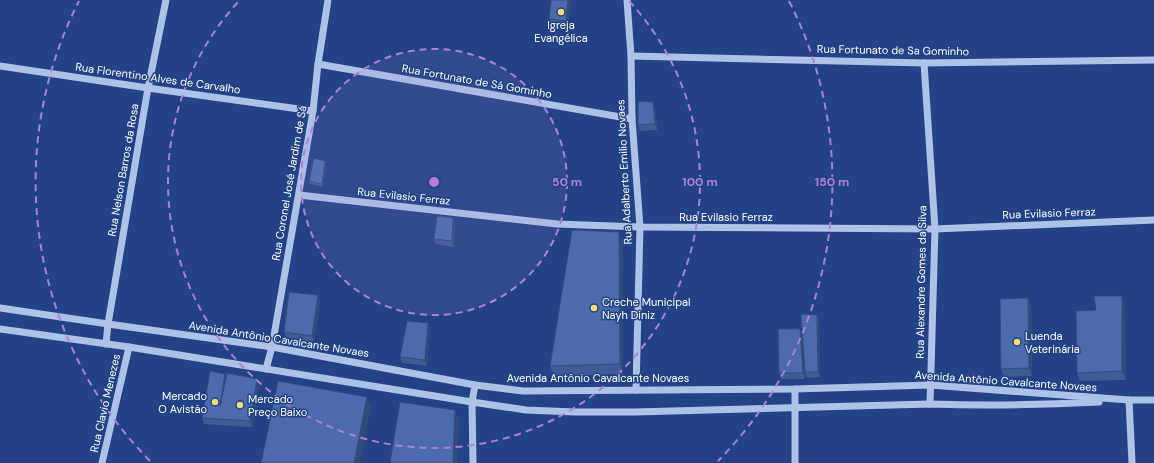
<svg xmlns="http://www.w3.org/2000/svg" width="1154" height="463" font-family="'DM Sans',sans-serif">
	<rect width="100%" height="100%" fill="#234287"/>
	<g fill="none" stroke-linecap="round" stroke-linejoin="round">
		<g stroke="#aec1e9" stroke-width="7">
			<polyline points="627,0 631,56 632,119 640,227 636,390"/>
			<polyline points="631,56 924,63 1154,60"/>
			<polyline points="924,63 935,229 930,404"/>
			<polyline points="318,64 632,119"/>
			<polyline points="0,66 148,88 313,111"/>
			<polyline points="299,195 557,224 640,227 935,229 1154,220"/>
			<polyline points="0,308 108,324 272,347 475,385 523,391 795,389 930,385 1129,400 1154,400"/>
			<path d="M0,329L129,347L472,402L526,410L575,412H635L930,404C986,406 1043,405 1099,402"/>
			<polyline points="106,344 108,324 148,88 166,0"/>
			<polyline points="266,369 272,347 313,111 318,64 328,0"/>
			<polyline points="795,389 795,463"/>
			<polyline points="1129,400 1132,463"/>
			<polyline points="102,463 129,347"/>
			<polyline points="473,463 472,402 475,385"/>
		</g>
	</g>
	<g fill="#405c96">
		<polygon points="551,0 571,0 568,27 551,25 549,19"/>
		<polygon points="653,102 655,108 657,130 640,131 638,125"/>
		<polygon points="326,164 323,187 310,184 309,181"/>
		<polygon points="455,223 454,247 436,244 434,239"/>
		<polygon points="623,242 623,374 554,376 550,366"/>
		<polygon points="1028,298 1031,306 1032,376 1004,377 1001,369"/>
		<polygon points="320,300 314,342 286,338 284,332"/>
		<polygon points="1125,305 1126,380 1080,381 1077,373 1096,310"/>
		<polygon points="817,315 819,321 820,377 807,378 805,372 805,379 781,379 779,373 800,329 802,335 804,367"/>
		<polygon points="428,323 430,329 427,366 402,363 400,357"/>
		<polygon points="226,379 257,379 259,385 252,427 204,424 202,418"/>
	</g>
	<g fill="#344b7a">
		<polygon points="568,0 571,0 568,27 566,21"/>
		<polygon points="653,102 655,108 657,130 655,124"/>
		<polygon points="325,161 326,164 323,187 322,184"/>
		<polygon points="453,218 455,223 454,247 452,241"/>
		<polygon points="619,232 623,242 623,374 620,364"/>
		<polygon points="318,295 320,300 314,342 312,336"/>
		<polygon points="1122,296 1125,305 1126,380 1122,371"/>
		<polygon points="1028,298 1031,306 1032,376 1029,368"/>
		<polygon points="817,315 819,321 820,377 818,372"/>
		<polygon points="428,323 430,329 427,366 425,360"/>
		<polygon points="800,329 802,335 805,379 803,373"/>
		<polygon points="225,374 227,380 220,406"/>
		<polygon points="257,379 259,385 252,427 250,421"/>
		<polygon points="367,397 371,407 360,463 354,463"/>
		<polygon points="455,410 459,420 457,463 453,463"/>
	</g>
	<g fill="#4b6bae" stroke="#344b7a">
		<polygon points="551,0 568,0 566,21 549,19"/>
		<polygon points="638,101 653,102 655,124 638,125"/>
		<polygon points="314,158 325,161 322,184 309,181"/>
		<polygon points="437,216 453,218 452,241 434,239"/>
		<polygon points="572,230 619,232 620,364 550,366"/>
		<polygon points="289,292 318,295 312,336 284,332"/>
		<polygon points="1094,296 1122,296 1122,371 1077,373 1076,311 1096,310"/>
		<polygon points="1028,298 1029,368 1001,369 1000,299"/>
		<polygon points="801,314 817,315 818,372 805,372"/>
		<polygon points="407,321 428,323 425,360 400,357"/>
		<polygon points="778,329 800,329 803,373 779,373"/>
		<polygon points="210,371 225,374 220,406 227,373 257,379 250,421 202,418"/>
		<polygon points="278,381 367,397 354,463 261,463"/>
		<polygon points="400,402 455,410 453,463 390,463"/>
	</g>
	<circle cx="434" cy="182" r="133" fill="#b080d9" fill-opacity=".12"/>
	<g fill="none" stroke="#b080d9" stroke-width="2" stroke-dasharray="7 5">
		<circle cx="434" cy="182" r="133"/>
		<path d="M629 1A266 266 0 1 1 239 1"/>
		<path d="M150 461A398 398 0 0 1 79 1M789 1A398 398 0 0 1 718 461"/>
	</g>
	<g fill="#f4de71" stroke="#234287" stroke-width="1.5">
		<circle cx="561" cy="12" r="4"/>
		<circle cx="594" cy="308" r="4"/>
		<circle cx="1017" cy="342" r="4"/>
		<circle cx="215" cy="402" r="4"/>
		<circle cx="240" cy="405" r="4"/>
	</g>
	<g text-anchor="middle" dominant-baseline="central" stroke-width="3" stroke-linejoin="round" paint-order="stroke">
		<g font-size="11" fill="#fff" stroke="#234287" text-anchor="start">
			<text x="561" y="25" text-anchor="middle">Igreja<tspan x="561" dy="13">Evangélica</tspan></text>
			<text x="602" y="302">Creche Municipal<tspan x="602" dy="13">Nayh Diniz</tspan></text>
			<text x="1025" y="336">Luenda<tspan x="1025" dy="13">Veterinária</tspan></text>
			<text x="207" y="396" text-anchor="end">Mercado<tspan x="207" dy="13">O Avistão</tspan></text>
			<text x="248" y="399">Mercado<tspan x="248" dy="13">Preço Baixo</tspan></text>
		</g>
		<g font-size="11" fill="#fff" stroke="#234287">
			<text transform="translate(893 50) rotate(1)">Rua Fortunato de Sa Gominho</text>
			<text transform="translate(158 78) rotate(8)">Rua Florentino Alves de Carvalho</text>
			<text transform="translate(477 81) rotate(10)">Rua Fortunato de Sá Gominho</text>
			<text transform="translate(123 170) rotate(-80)">Rua Nelson Barros da Rosa</text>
			<text transform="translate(624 172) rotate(-93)">Rua Adalberto Emilio Novaes</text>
			<text transform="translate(289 183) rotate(-80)">Rua Coronel José Jardim de Sá</text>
			<text transform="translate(404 196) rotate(6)">Rua Evilasio Ferraz</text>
			<text transform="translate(1049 213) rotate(-2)">Rua Evilasio Ferraz</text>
			<text x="726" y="217">Rua Evilasio Ferraz</text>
			<text transform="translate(921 282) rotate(-89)">Rua Alexandre Gomes da Silva</text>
			<text transform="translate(279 339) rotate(9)">Avenida Antônio Cavalcante Novaes</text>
			<text x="598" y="378">Avenida Antônio Cavalcante Novaes</text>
			<text transform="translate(1006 381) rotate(4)">Avenida Antônio Cavalcante Novaes</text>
			<text transform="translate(105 403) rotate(-77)">Rua Clavio Menezes</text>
		</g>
	</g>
	<circle cx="434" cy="182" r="6" fill="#b080d9" stroke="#234287" stroke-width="2"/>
	<g font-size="12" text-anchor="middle" font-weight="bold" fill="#b080d9" stroke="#234287" stroke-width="3" stroke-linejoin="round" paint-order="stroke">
		<text x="567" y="186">50 m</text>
		<text x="700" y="186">100 m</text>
		<text x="832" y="186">150 m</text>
	</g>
</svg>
